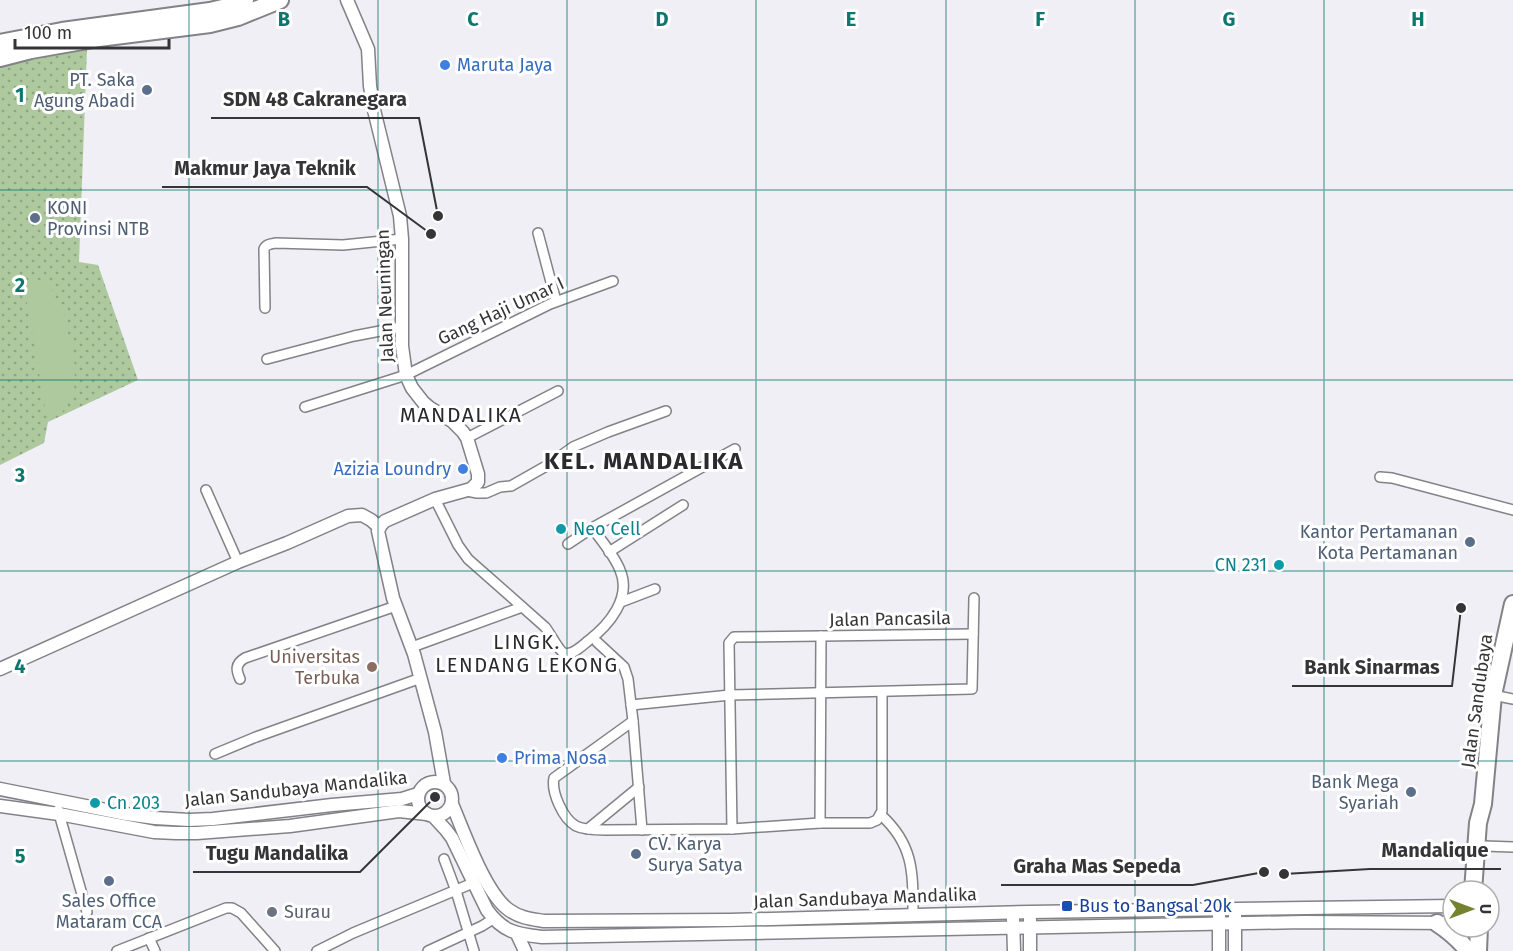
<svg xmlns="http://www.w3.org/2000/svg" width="1513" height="951" font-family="'Fira Sans',sans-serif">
	<defs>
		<pattern id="green-dots" width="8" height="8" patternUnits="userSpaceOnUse" patternTransform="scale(1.5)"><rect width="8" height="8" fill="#aec99e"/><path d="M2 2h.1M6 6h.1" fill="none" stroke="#8ea482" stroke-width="1.8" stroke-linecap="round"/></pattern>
	</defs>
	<rect width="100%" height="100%" fill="#efeff5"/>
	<polygon fill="url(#green-dots)" points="87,49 79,262 98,265 138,380 48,422 44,443 0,465 0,66"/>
	<polygon fill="#aec99e" points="37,279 49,285 64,313 75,366 74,395 61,414 50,418 46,413 24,286"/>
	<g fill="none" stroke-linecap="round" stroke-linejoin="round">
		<defs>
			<g id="street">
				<polyline points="538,233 556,301"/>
				<path d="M265,308L264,249C266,244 271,244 276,243L343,245L402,239"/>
				<polyline points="267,359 354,336 401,327"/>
				<polyline points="305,407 406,375 550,304 613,281"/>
				<polyline points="467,438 558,391"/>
				<polyline points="1380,477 1392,478 1513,510"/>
				<polyline points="206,490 238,562"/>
				<polyline points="467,491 477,493 486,493 500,487 511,486 548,465 573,447 608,432 666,411"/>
				<path d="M435,499L458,545L468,559L545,627C550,633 559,651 564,653C572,656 583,645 588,641C609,625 632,598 620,570C614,555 602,541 592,528"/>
				<polyline points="568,544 592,528 735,449"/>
				<polyline points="609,552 683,505"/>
				<polyline points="621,602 655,589"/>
				<polyline points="597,642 624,667 628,679 633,721 642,830"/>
				<polyline points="412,647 522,607"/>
				<path d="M240,679C236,670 235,664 245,658L396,606"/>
				<polyline points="1493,695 1513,699"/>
				<polyline points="631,705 730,695 972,689 974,598"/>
				<path d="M633,721L554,778C551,792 563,819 576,826C584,830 596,830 605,830L732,829L820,823H870L877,820L882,811V692"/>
				<polyline points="215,754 256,737 421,678"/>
				<polyline points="58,810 87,912"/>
				<path d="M881,815C914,845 913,873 913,915"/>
				<polyline points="820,823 821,636 973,634"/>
				<polyline points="588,829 639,787"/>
				<polyline points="732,829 729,643 734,637 821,636"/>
				<polyline points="1484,846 1513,847"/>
				<polyline points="444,859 456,891 474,951"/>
				<polyline points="149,938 155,951"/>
				<polyline points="117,951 226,908 232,908 241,913 275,951"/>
				<polyline points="317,951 353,933 473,883"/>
				<polyline points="428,951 482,926 493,919"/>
			</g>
			<g id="secondary">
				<polyline points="347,0 368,49 370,86 374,110 400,216 402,239 402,346 406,375 412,388 423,402 430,408 452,421 463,432 467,438 478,474 478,482 471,489 435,499 385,521 381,525 378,531 393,598 414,654 435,732 444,783"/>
				<polyline points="0,669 238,562 287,543 348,516 362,515 371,520 379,527"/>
				<circle cx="435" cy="799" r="17"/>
				<polyline points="0,789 126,814 155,818 189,820 213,819 332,805 402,799 418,794"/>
				<path d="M452,804C464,832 485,893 509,910C520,918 532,919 544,921L730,920L1030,912L1453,906"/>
				<polyline points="0,806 59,814 154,832 176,833 197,833 290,826 399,811 427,814"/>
				<path d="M434,817L446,830L452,838L487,910C503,932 516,934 542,937L1303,922L1453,923"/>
				<polyline points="1013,919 1014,951"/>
				<polyline points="1030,919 1030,951"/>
				<polyline points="517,934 525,951"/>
				<polyline points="1219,951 1219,916"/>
				<polyline points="1235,951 1235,916"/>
			</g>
			<g id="highway">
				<polyline points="0,43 62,31 210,11 227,7 245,0"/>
				<polyline points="0,58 31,50 99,38 210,24 238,17 280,0"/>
				<polyline points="1473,891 1478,823 1483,804 1493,695 1513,604"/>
				<path d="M1437,923C1449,931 1459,939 1468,951"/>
				<polyline points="1478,951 1479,927"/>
			</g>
		</defs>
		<use href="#street" stroke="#828287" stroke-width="12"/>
		<use href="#secondary" stroke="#828287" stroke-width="15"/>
		<use href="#highway" stroke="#828287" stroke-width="20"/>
		<use href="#street" stroke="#fff" stroke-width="9"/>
		<use href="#secondary" stroke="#fff" stroke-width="12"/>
		<use href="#highway" stroke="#fff" stroke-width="16"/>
	</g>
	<path fill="none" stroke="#0f766e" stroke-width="1.5" stroke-opacity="0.55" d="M189,0V951M378,0V951M567,0V951M756,0V951M946,0V951M1135,0V951M1324,0V951M0,190H1513M0,380H1513M0,571H1513M0,761H1513"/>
	<g fill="#3f7fe0" stroke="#fff" stroke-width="2">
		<circle cx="445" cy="65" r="6"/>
		<circle cx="463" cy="469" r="6"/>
		<circle cx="502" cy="758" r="6"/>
	</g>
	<g fill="#5c6f8a" stroke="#fff" stroke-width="2">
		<circle cx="147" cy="90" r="6"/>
		<circle cx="35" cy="218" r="6"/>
		<circle cx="1470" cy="542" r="6"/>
		<circle cx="1411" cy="792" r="6"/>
		<circle cx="636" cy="854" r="6"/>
		<circle cx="109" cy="881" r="6"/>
	</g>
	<g fill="#0f9aa8" stroke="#fff" stroke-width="2">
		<circle cx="561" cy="529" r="6"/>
		<circle cx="1279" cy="565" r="6"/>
		<circle cx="95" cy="803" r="6"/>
	</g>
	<circle fill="#8d6e63" stroke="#fff" stroke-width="2" cx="372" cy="667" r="6"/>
	<rect fill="#1a4fb4" stroke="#fff" stroke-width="2" x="1061" y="900" width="12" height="12" rx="3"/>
	<circle fill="#6b7280" stroke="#fff" stroke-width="2" cx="272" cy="912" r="6"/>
	<g text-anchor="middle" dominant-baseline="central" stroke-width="6" stroke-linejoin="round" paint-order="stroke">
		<g font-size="18" fill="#366cbe" stroke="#fff" text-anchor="start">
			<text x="457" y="65">Maruta Jaya</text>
			<text x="451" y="469" text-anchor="end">Azizia Loundry</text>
			<text x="514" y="758">Prima Nosa</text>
		</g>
		<g font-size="18" fill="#4e5e75" stroke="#fff" text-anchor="end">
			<text x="135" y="80">PT. Saka<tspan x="135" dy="21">Agung Abadi</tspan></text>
			<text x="47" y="208" text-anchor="start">KONI<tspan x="47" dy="21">Provinsi NTB</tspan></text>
			<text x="1458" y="532">Kantor Pertamanan<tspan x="1458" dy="21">Kota Pertamanan</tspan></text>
			<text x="1399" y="782">Bank Mega<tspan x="1399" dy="21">Syariah</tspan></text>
			<text x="648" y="844" text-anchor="start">CV. Karya<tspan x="648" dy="21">Surya Satya</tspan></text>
			<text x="109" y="901" text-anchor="middle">Sales Office<tspan x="109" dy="21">Mataram CCA</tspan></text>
		</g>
		<g font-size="18" fill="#353537" stroke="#fff">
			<text transform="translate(385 296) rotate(-92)">Jalan Neuningan</text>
			<text transform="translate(501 311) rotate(-25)">Gang Haji Umar I</text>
			<text transform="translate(890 619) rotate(-1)">Jalan Pancasila</text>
			<text transform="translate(1477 701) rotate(-82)">Jalan Sandubaya</text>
			<text transform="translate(296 789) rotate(-6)">Jalan Sandubaya Mandalika</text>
			<text transform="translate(865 898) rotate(-2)">Jalan Sandubaya Mandalika</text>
		</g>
		<g font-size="18" fill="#0d838f" stroke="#fff" text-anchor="start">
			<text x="573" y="529">Neo Cell</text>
			<text x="1267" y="565" text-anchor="end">CN 231</text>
			<text x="107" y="803">Cn 203</text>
		</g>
		<g font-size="18" fill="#785e54" stroke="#fff" text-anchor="end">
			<text x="360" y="657">Universitas<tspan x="360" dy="21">Terbuka</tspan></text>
		</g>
		<g font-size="18" fill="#164399" stroke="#fff" text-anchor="start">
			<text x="1079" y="906">Bus to Bangsal 20k</text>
		</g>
		<g font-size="18" fill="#5b616d" stroke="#fff" text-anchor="start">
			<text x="284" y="912">Surau</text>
		</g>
		<g font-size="20" letter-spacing="1.5" fill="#2b2b2f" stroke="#fff">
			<text x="527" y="642">LINGK.<tspan x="527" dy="23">LENDANG LEKONG</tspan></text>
		</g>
		<g font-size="21" letter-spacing="1.5" fill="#2b2b2f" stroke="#fff">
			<text x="461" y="415">MANDALIKA</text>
		</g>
		<g font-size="24" font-weight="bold" letter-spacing="1.5" fill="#2b2b2f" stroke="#fff">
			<text x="644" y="461">KEL. MANDALIKA</text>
		</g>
	</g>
	<g font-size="20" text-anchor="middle" font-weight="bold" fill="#0f766e" stroke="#fff" stroke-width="6" stroke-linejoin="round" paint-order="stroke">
		<text x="284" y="26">B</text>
		<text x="473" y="26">C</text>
		<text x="662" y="26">D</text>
		<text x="851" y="26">E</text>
		<text x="1040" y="26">F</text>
		<text x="1229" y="26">G</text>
		<text x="1418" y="26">H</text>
		<text x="20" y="102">1</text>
		<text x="20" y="292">2</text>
		<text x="20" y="482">3</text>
		<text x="20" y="673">4</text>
		<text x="20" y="863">5</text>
	</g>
	<path fill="none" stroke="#353537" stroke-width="2" d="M438 216L419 118H211M431 234L367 187H162M1461 608L1452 686H1292M1284 874L1370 869H1501M435 797L360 872H193M1264 872L1193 885H1001"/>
	<g fill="#353537" stroke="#fff" stroke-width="2">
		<circle cx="438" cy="216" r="6"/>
		<circle cx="431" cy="234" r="6"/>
		<circle cx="1461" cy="608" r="6"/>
		<circle cx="1284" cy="874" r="6"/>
		<circle cx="435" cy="797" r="6"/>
		<circle cx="1264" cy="872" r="6"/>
	</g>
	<g font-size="20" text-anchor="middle" font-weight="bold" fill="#353537" stroke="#fff" stroke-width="6" stroke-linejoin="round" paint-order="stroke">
		<text x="315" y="106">SDN 48 Cakranegara</text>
		<text x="265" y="175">Makmur Jaya Teknik</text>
		<text x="1372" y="674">Bank Sinarmas</text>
		<text x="1435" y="857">Mandalique</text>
		<text x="277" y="860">Tugu Mandalika</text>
		<text x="1097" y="873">Graha Mas Sepeda</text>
	</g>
	<g transform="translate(1471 909) rotate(90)"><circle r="28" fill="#ffffff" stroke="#aeaeaf" stroke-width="1.5"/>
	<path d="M0-4.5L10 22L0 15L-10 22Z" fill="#75822f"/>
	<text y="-9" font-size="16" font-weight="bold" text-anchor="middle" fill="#353537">U</text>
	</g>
	<path d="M15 39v9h154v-9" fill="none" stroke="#353537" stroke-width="3"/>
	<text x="24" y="39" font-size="18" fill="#353537" stroke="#ffffff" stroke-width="4.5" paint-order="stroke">100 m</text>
</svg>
